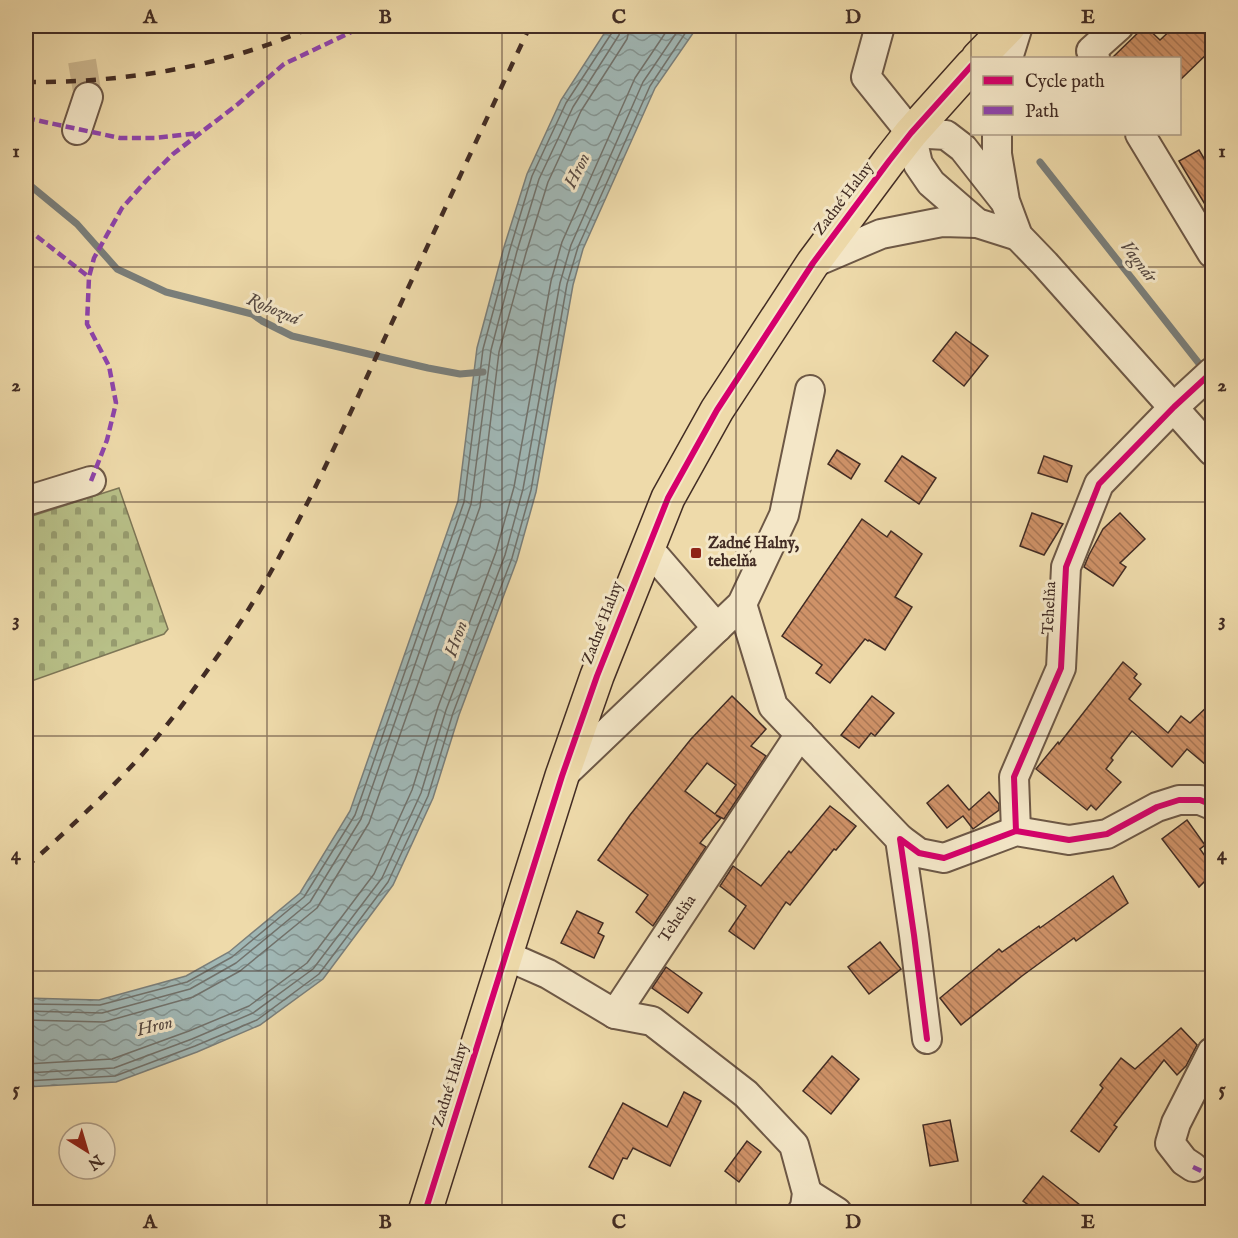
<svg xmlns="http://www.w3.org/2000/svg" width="1238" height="1238" font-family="'IM FELL English',serif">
	<defs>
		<pattern id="cemetery-stones" width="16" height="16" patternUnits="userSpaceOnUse" patternTransform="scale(1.5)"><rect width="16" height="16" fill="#b8c088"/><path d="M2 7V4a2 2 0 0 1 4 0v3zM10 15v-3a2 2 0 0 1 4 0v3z" fill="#979c6f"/></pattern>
		<pattern id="water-waves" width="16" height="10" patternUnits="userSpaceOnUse" patternTransform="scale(1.5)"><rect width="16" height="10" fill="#a0b7b5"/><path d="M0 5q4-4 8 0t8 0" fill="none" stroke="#849593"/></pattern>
		<pattern id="building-back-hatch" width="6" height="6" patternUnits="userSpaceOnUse" patternTransform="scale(1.5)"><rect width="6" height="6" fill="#cf9268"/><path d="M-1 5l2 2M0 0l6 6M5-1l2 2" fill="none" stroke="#a75"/></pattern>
	</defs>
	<rect width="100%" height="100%" fill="#eedaaa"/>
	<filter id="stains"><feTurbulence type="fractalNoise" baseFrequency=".00333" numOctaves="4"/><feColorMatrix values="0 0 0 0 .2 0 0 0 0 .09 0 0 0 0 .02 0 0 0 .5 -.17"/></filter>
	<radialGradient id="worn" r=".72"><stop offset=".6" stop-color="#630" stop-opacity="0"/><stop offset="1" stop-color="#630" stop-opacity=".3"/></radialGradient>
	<polygon fill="url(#cemetery-stones)" stroke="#7d7656" stroke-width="1.5" points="119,488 168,629 164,634 26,683 26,518"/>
	<polygon fill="url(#water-waves)" stroke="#7a7f7b" stroke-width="1.5" points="609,26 698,26 655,88 583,249 573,285 536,492 517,560 459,715 433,798 393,885 323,979 260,1025 197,1052 116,1082 26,1087 26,998 99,1000 186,976 229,952 300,893 350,811 458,501 477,348 504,247 527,174 561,100"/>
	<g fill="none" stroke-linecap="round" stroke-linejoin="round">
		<g stroke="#71726c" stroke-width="1.5">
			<polyline points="26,1004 100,1005 187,982 232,957 304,897 355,815 464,502 483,349 510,249 532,176 566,103 613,31 614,26"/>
			<polyline points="26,1011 102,1013 190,989 236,963 310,902 361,819 471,504 491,350 517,251 539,179 573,107 619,35 621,26"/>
			<polyline points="26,1020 104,1022 193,997 240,971 317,908 369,823 480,507 499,352 526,253 548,182 581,111 627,39 630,26"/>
			<polyline points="26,1064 112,1059 189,1031 249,1006 307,963 374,874 412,790 438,707 496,552 514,487 551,281 562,242 635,78 670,26"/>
			<polyline points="26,1073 114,1068 192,1039 253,1013 313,969 382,878 421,793 446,710 505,555 523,489 560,283 571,245 643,82 681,26"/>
			<polyline points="26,1081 115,1076 195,1046 257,1020 319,974 388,882 428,796 453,713 512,558 531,490 567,284 578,247 650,86 690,26"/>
		</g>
		<g stroke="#7a7f7b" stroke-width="7">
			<polyline points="1040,162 1205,371"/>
			<polyline points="26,182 77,224 117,269 166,292 252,314 262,321 292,336 428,368 460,374 483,372"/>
		</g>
	</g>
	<g fill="url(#building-back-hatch)" stroke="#422c24" stroke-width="1.5" fill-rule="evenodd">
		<polygon points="1145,26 1160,40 1175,26 1212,26 1212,49 1179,81 1179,58 1112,58"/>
		<polygon points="1199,150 1212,172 1212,216 1179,161"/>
		<polygon points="956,332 988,356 964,386 933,361"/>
		<polygon points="837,450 860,464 851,479 828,464"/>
		<polygon points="902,456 936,478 919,504 885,481"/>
		<polygon points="1044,456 1072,466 1067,482 1038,473"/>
		<polygon points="1032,513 1063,524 1044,555 1020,546"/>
		<polygon points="1120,513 1145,539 1120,563 1126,567 1113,586 1084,567 1089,555 1103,529"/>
		<polygon points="862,519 887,537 891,531 922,554 895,597 912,607 885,650 869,640 868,641 865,639 830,683 816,673 822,665 782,636"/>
		<polygon points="1123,662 1137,674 1134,678 1141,684 1129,699 1168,733 1181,716 1190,723 1212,702 1212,770 1187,749 1172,767 1132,731 1111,758 1113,760 1106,769 1121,782 1096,810 1091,805 1087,810 1036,769 1058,742 1059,744"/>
		<path d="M732,696L766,729L751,746L766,756L724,819L716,815L721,818L700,843L706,847L653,926L636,912L648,895L598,860L630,815L691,739ZM707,763L736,785L715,814L685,791Z"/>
		<polygon points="872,696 894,713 875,736 871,733 859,748 841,735"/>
		<polygon points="948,785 969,810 989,792 999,804 999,810 973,829 963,816 947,828 927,803"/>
		<polygon points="830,806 856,826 836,850 834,849 790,905 786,902 754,949 729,931 746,906 720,886 733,866 761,886 789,851 791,853"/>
		<polygon points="1187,820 1205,845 1200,849 1212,866 1212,874 1199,887 1162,839"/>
		<polygon points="1113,876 1128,903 1076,941 1074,938 1022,976 961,1025 940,998 999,949 1002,952 1039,926 1040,928"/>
		<polygon points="577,911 603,923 598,933 604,936 594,958 561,943"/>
		<polygon points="880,942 901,969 869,994 848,967"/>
		<polygon points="666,967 702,993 688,1013 652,988"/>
		<polygon points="1181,1028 1197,1045 1186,1066 1177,1075 1164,1060 1114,1125 1117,1127 1099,1152 1071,1131 1103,1088 1100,1085 1121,1058 1135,1069"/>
		<polygon points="832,1056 859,1079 831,1114 803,1091"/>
		<polygon points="684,1092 701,1101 670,1166 633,1148 627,1159 623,1158 613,1179 589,1167 623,1103 667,1127"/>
		<polygon points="950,1120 958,1161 930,1166 923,1125"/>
		<polygon points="747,1141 761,1152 739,1182 725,1171"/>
		<polygon points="1043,1176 1089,1212 1038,1212 1023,1201"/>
	</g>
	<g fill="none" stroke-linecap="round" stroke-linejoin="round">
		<polyline stroke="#ccb78f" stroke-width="28" stroke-dasharray="28 14" stroke-linecap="butt" points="82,61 88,97"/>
		<defs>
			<g id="minor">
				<polyline points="880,26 866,77 911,133 918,164 931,183 977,223 1018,236"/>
				<polyline points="1008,58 1018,26"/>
				<polyline points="1095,58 1091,51 1119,26"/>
				<polyline points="77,130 88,97"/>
				<polyline points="911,133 946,135 963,148 1003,199"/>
				<polyline points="997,134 997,154 1005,201 1018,236 1045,264 1212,451"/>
				<polyline points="1140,134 1212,253"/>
				<polyline points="813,263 881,234 942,222 977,223"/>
				<polyline points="26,501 91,481"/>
				<polyline points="648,548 717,628"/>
				<polyline points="742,604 773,706 900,839"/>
				<polyline points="562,776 742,604 784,515 810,390"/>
				<polyline points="1016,831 1014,777 1061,668 1066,567 1099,484 1174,407 1212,372"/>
				<polyline points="505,955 548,974 615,1014 800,734"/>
				<polyline points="615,1014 652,1021 746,1094 794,1145 807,1193 805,1207 802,1212"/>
				<polyline points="927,1039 914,935 900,839 919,853 944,858 1016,831 1069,840 1107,834 1157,807 1179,800 1200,800 1212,805"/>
				<polyline points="1193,1167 1184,1161 1170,1143 1176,1123 1212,1052"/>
				<polyline points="807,1193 837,1212"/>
			</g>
			<g id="major">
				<polyline points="978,58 1009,26"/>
				<polyline points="425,1212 562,776 597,676 668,498 717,410 813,263 889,161 911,133 972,65"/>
			</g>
		</defs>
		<use href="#minor" stroke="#6d5846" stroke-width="32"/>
		<use href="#major" stroke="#422c24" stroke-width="36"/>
		<use href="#minor" stroke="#f4e7c8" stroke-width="28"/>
		<use href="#major" stroke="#eedaaa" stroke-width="33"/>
		<g stroke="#422c24" stroke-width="4.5" stroke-dasharray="10 10" stroke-linecap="butt">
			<path d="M26,82C123,83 225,67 314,26"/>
			<path d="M26,867C66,832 104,796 140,757C169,725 194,689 219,654C284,562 330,457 377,355C428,245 479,135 530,26"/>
		</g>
		<g stroke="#8e44ad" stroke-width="4.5" stroke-dasharray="9 4.5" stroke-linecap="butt">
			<polyline points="26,118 120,138 155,138 198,133"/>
			<polyline points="26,228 89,277"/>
			<polyline points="91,481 107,440 116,403 109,366 87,324 89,277 94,258 122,208 147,180 173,154 238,104 284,64 364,26"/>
			<polyline points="1193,1167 1212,1176"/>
		</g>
		<defs>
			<g id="cycleway">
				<polyline points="1016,831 1014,777 1061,668 1066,567 1099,484 1174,407 1212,372"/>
				<polyline points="927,1039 914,935 900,839 919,853 944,858 1016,831 1069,840 1107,834 1157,807 1179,800 1200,800 1212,805"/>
				<polyline points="425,1212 562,776 597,676 668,498 717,410 813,263 889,161 911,133 972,65"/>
			</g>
		</defs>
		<use href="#cycleway" stroke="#f4e7c8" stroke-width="10"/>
		<use href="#cycleway" stroke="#d6006c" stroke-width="6"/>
	</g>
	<path fill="none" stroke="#422c24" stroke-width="1.5" stroke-opacity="0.55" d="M267,26V1212M502,26V1212M736,26V1212M971,26V1212M26,267H1212M26,502H1212M26,736H1212M26,971H1212"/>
	<rect fill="#8f2418" stroke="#f4e7c8" stroke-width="2" x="690" y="547" width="12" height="12" rx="3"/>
	<g text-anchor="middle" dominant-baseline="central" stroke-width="6" stroke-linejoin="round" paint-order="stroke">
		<g font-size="16" fill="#422c24" stroke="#f4e7c8">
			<text transform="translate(844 199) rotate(-53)">Zadné Halny</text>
			<text transform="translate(1050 608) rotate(-87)">Tehelňa</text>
			<text transform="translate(603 623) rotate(-69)">Zadné Halny</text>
			<text transform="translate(678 919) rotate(-56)">Tehelňa</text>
			<text transform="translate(451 1085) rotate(-73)">Zadné Halny</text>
		</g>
		<g font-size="16" font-weight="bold" fill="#422c24" stroke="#f4e7c8" text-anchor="start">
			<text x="708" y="544">Zadné Halny,<tspan x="708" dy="18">tehelňa</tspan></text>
		</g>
		<g font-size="18" font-style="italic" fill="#554841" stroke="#f4e7c8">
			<text transform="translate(578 171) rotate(-64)">Hron</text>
			<text transform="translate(1138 262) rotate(52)">Vagnár</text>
			<text transform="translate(273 310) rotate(23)">Rohozná</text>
			<text transform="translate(457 639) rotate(-71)">Hron</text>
			<text transform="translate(155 1027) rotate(-14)">Hron</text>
		</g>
	</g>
	<rect width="1238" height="1238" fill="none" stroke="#eedaaa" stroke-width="66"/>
	<rect x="971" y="57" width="210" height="78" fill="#f4e7c8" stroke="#ad9c86" stroke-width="1.5"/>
	<rect x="983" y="76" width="30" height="9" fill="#d6006c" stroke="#ad9c86" stroke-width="1.5"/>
	<text x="1025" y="87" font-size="18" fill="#422c24">Cycle path</text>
	<rect x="983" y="106" width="30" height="9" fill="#8e44ad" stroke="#ad9c86" stroke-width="1.5"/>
	<text x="1025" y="117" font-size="18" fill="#422c24">Path</text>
	<g transform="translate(87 1151) rotate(143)"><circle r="28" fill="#f4e7c8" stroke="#ad9c86" stroke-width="1.5"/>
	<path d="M0-4.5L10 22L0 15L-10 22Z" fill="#8f2418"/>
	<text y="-9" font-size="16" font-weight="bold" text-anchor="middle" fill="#422c24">N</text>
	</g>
	<rect x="33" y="33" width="1172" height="1172" fill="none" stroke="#422c24" stroke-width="2"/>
	<g font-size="20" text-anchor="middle" font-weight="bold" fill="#422c24">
		<text x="150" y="23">A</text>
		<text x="385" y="23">B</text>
		<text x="619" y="23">C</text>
		<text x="853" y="23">D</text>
		<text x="1088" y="23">E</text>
		<text x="16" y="157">1</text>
		<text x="1222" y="157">1</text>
		<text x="16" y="391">2</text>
		<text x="1222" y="391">2</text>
		<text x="16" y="626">3</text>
		<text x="1222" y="626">3</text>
		<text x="16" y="860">4</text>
		<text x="1222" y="860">4</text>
		<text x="16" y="1095">5</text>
		<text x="1222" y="1095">5</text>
		<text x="150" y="1228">A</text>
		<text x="385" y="1228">B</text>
		<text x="619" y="1228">C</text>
		<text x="853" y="1228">D</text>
		<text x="1088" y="1228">E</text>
	</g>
	<rect width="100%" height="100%" filter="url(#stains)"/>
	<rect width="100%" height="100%" fill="url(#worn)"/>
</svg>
